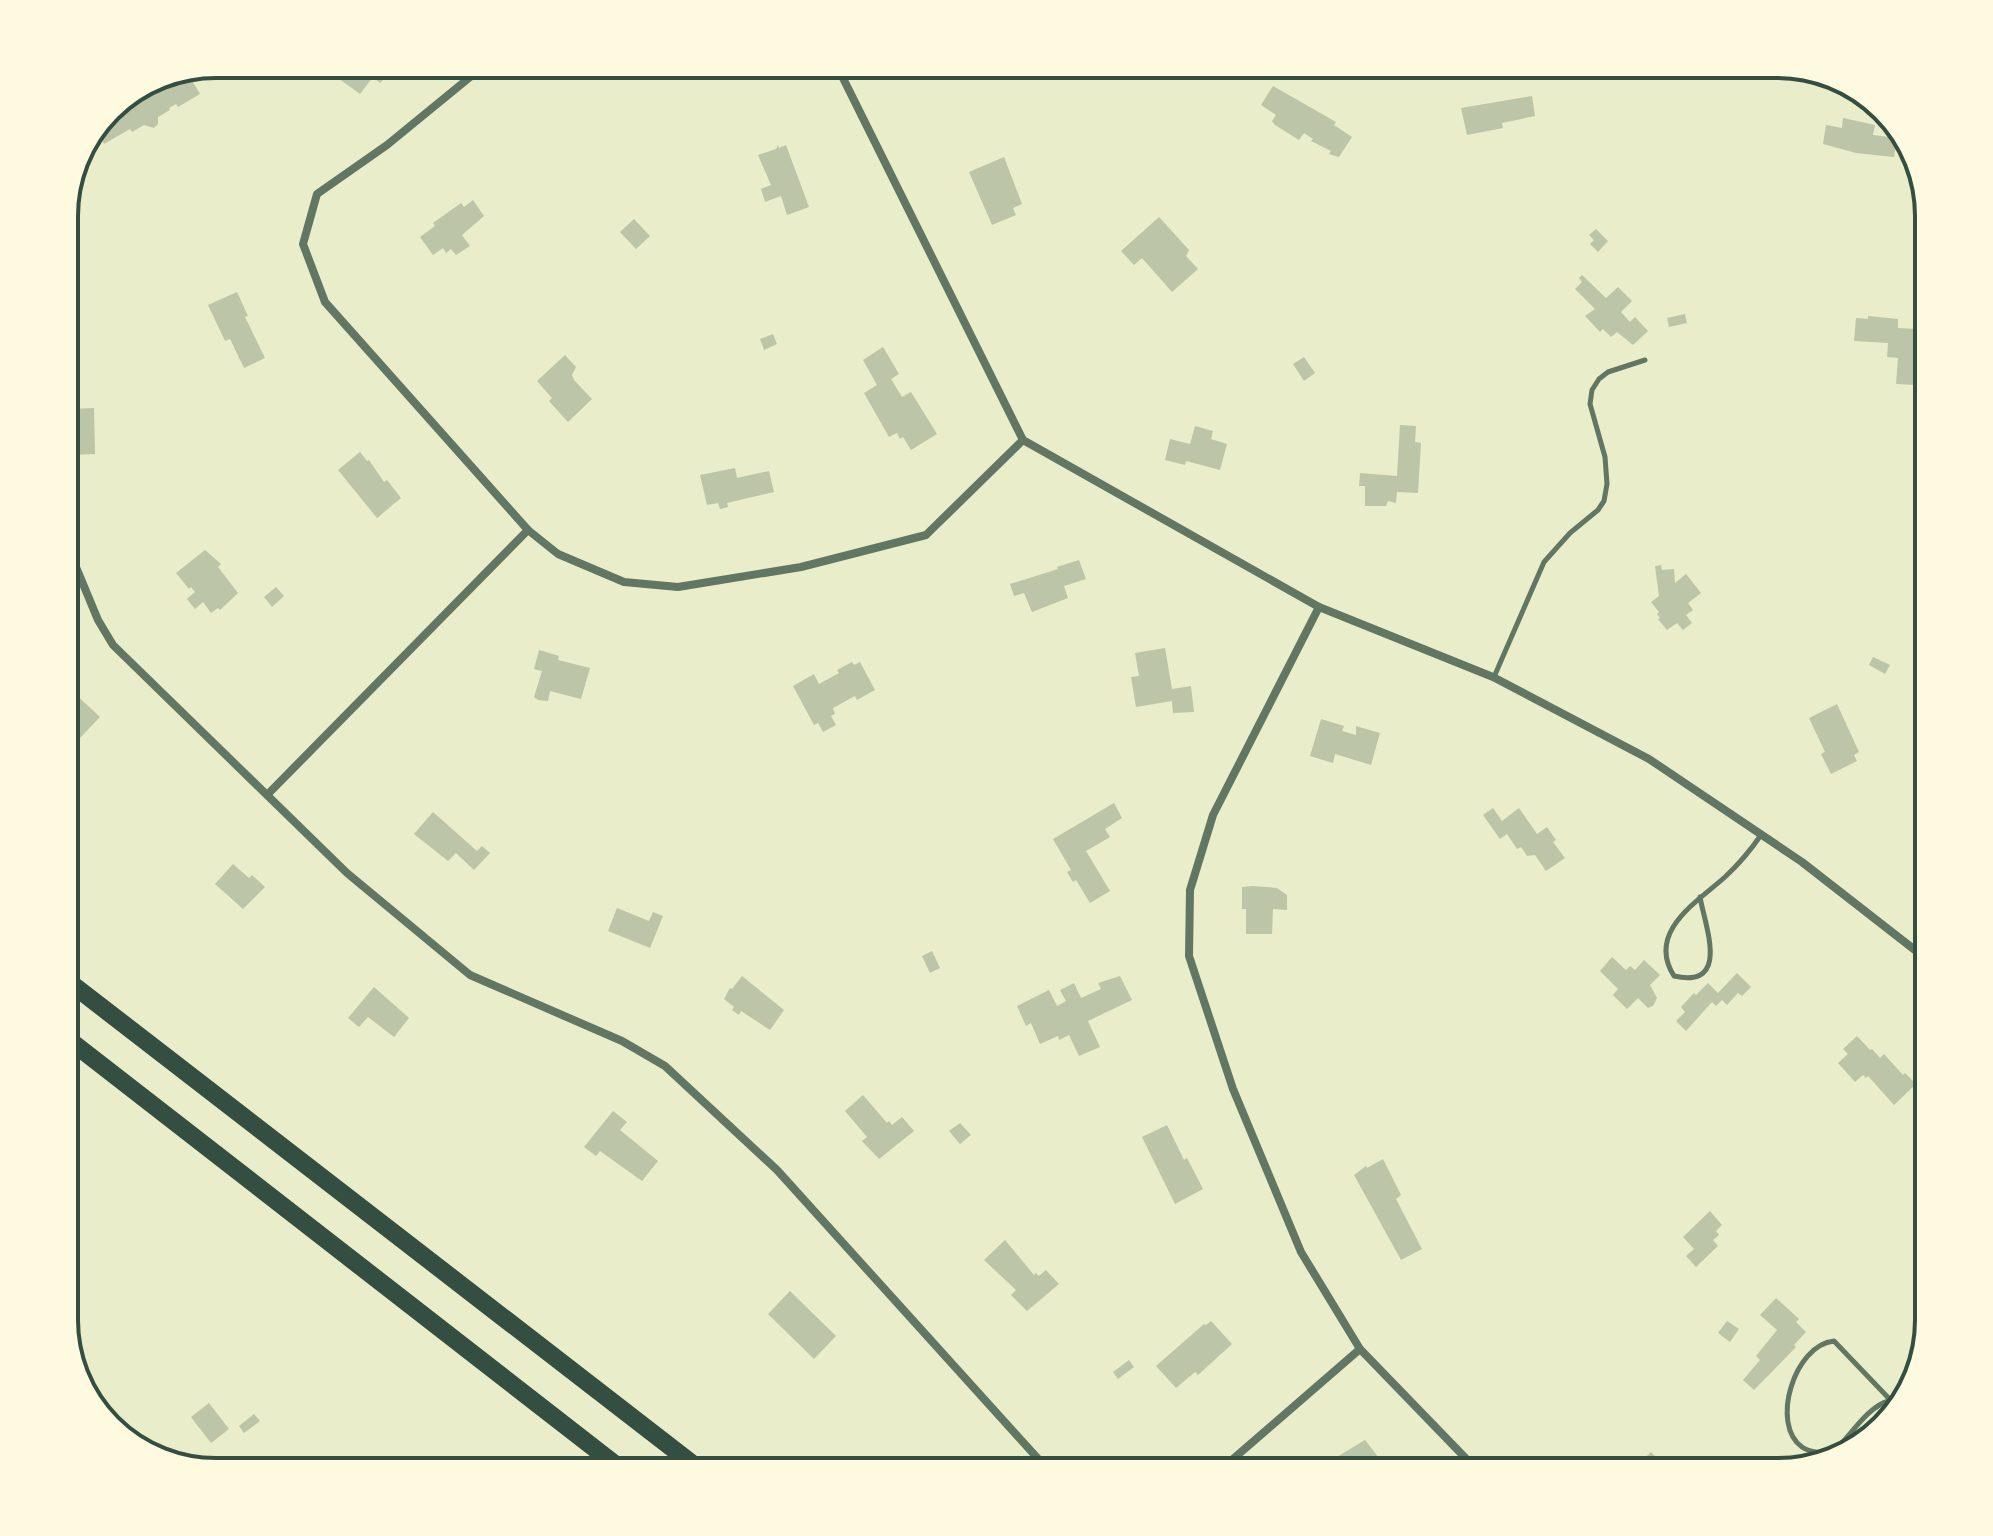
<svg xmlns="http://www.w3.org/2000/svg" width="1993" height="1536" font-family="Merriweather,serif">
	<rect width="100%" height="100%" fill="#e9edc9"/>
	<g fill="#bcc5a7">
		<polygon points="338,64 398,64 380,83 373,77 360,94 331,73"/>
		<polygon points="601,64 681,64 681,68 630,68 631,74 601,76"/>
		<polygon points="922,64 954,64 955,67 928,78"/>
		<polygon points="188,74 200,94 178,107 176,104 169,108 170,110 158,117 158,124 154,128 144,125 132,132 130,129 104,144 95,128 102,120 119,110 115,102"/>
		<polygon points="1273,86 1336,122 1334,125 1352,137 1339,157 1329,154 1331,151 1311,141 1313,139 1304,133 1299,140 1275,125 1272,121 1276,115 1261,105"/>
		<polygon points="1532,96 1535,116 1502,123 1503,128 1467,135 1461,108"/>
		<polygon points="1843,118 1875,125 1873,135 1897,138 1894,157 1856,153 1823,144 1826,125 1842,128"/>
		<polygon points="778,145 779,148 786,145 809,207 787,215 781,196 765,202 761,189 771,185 758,155 776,149"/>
		<polygon points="1004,157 1022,204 1013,208 1016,215 992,225 969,172"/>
		<polygon points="473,200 484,216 462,235 470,246 456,255 451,249 446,253 443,248 433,255 420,237 435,226 433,223 461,203 464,207"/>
		<polygon points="1159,217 1189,250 1186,256 1198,269 1172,292 1142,258 1134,265 1121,251"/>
		<polygon points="634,219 650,236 636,249 620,232"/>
		<polygon points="1596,229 1608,241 1598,252 1590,244 1594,240 1589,235"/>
		<polygon points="1582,275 1606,298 1618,287 1632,301 1621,312 1630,322 1635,317 1648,331 1633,345 1617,332 1611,337 1603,329 1600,332 1585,316 1595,309 1575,289 1582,282 1579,278"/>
		<polygon points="237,292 248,316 245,317 265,358 244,368 230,339 225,341 208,305"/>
		<polygon points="1685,314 1687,323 1669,327 1667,318"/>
		<polygon points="1868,316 1898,319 1898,328 1919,329 1916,385 1896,384 1898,358 1887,357 1888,343 1854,341 1856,318 1868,319"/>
		<polygon points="773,334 777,344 764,350 760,339"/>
		<polygon points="883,347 899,374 891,379 902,397 911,392 937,434 911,450 903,437 900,439 897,433 889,437 864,393 877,385 863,360"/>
		<polygon points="565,355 576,367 572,375 574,380 592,399 568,422 549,401 552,398 537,381"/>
		<polygon points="1304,357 1315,373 1304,381 1293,364"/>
		<polygon points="94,408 95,454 71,455 70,451 64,451 64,424 70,424 70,409"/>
		<polygon points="1400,425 1416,426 1415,442 1421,443 1418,493 1397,492 1396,503 1388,501 1386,506 1365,506 1365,486 1359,486 1360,473 1397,476"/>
		<polygon points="1195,426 1213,431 1211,439 1227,444 1220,470 1186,461 1185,465 1165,460 1170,439 1190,444"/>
		<polygon points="360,452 367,461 369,460 384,482 387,480 401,498 377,518 338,470"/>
		<polygon points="735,468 737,478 769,471 774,492 727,503 728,507 720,509 718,503 707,505 700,475"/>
		<polygon points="205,550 221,564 218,567 238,593 220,610 218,608 211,613 203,602 195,609 187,599 195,592 191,587 189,589 176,573"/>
		<polygon points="1079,560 1086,579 1064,586 1068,598 1032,612 1024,593 1014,596 1010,584 1058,569 1057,567"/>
		<polygon points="1661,565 1662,570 1674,569 1675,583 1686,574 1701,593 1688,603 1693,610 1686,615 1692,623 1683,630 1677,623 1667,630 1658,619 1660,618 1657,614 1659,612 1651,602 1659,596 1655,566"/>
		<polygon points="276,587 284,596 272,607 264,597"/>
		<polygon points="1165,648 1172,689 1191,686 1194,712 1173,713 1172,701 1136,707 1131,677 1139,676 1135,653"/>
		<polygon points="539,650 559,656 558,660 590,668 581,699 550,691 548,701 538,700 534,697 542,671 534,669"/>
		<polygon points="1873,657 1890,665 1885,674 1869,665"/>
		<polygon points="852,662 854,665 860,662 875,690 857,700 855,696 833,708 835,714 831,716 836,725 823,732 818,723 814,725 793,686 814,674 819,684 839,673 837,670"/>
		<polygon points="70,689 100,717 79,739 64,725 64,690 67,692"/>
		<polygon points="1837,704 1859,752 1854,755 1857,761 1831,774 1821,754 1825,752 1809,718"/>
		<polygon points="1321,719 1344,726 1342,731 1356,735 1356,726 1380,733 1371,765 1335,754 1333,763 1310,756"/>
		<polygon points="1114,803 1122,818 1105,829 1110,837 1086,851 1110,891 1090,903 1076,880 1073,882 1067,872 1071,870 1053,839"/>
		<polygon points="1493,808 1502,821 1519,808 1537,834 1547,827 1556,840 1553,842 1565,858 1546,871 1535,855 1527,856 1521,847 1517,849 1507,834 1500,839 1483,815"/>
		<polygon points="433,812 477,851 482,846 490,853 474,870 456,853 448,861 414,834"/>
		<polygon points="233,864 249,878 252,875 265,887 243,909 215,884"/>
		<polygon points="1253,886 1277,888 1287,895 1287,910 1273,909 1272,934 1246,934 1246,909 1242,909 1242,887"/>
		<polygon points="617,908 649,921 653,912 663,916 650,948 608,931"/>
		<polygon points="932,951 940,968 930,973 922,956"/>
		<polygon points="1612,957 1626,970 1630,966 1635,970 1644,960 1660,975 1650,985 1657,998 1653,1006 1648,1008 1638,998 1627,1009 1613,995 1618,989 1600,971"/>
		<polygon points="1737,973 1751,987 1742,996 1738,993 1727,1005 1722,1000 1716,1006 1712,1002 1686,1031 1676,1021 1685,1012 1681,1007 1694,993 1696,995 1708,983 1718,993"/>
		<polygon points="742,976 784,1010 770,1030 741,1011 739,1015 732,1010 734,1007 724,999 730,988 732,989"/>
		<polygon points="1120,976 1132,1000 1088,1021 1100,1047 1079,1056 1069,1035 1059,1040 1058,1036 1040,1044 1031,1023 1026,1026 1017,1006 1049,990 1057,1006 1066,1001 1060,990 1074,983 1081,998 1101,989 1098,983"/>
		<polygon points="374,987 409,1018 394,1037 368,1017 359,1027 348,1018"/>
		<polygon points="1857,1036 1870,1050 1872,1049 1880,1058 1884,1054 1903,1075 1905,1073 1916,1084 1894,1105 1868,1076 1866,1078 1863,1075 1855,1082 1838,1063 1848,1054 1843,1049"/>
		<polygon points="863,1095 887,1123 889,1121 892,1125 902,1117 914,1131 879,1159 862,1141 867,1137 845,1111"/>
		<polygon points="613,1111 627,1122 620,1130 658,1161 642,1181 600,1151 596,1156 584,1147"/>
		<polygon points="960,1123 971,1135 960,1144 949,1131"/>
		<polygon points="1167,1125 1184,1160 1187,1158 1203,1189 1175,1204 1142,1137"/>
		<polygon points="1383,1159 1401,1195 1396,1199 1422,1249 1401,1260 1354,1175 1366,1166 1367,1168"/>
		<polygon points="1710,1211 1722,1225 1716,1231 1719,1235 1713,1240 1718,1246 1696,1267 1686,1256 1694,1249 1683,1237"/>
		<polygon points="1005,1240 1034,1275 1036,1273 1039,1276 1046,1270 1059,1284 1027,1311 1011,1295 1016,1290 984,1260"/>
		<polygon points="790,1291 836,1336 814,1359 768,1314"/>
		<polygon points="1776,1298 1799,1319 1796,1322 1806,1332 1794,1345 1796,1347 1754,1390 1743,1380 1760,1360 1756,1356 1777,1330 1760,1315"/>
		<polygon points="1211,1321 1232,1344 1198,1375 1195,1372 1176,1388 1156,1366 1204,1324 1206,1325"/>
		<polygon points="1727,1321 1739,1329 1730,1342 1718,1333"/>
		<polygon points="1129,1360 1134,1367 1118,1379 1113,1372"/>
		<polygon points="209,1403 229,1429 211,1443 191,1417"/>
		<polygon points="254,1414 260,1421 244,1433 239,1426"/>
		<polygon points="1365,1440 1386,1467 1383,1469 1386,1472 1312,1472"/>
		<polygon points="1651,1452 1663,1464 1672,1472 1631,1472"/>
	</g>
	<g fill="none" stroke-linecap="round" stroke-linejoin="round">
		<g stroke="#617663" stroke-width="5">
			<polyline points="1494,677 1544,562 1570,533 1598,510 1604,501 1607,484 1605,457 1590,404 1592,390 1599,379 1608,372 1645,360"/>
			<path d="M1700,897C1705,926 1731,989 1674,976C1646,932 1697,902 1725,877C1739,864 1750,851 1761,835"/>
			<path d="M1891,1400C1864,1408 1852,1436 1832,1453C1822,1453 1811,1453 1802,1447C1770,1425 1794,1345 1834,1341L1899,1409"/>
		</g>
		<g stroke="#617663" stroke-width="8">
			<polyline points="486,64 387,145 317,194 303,244 325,302 528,530 558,554 624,582 678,587 801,567 926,535 1023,440"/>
			<polyline points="836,64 1023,440 1319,607 1493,677 1649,759 1802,862 1929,961"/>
			<polyline points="71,555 98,620 113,645 347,873 470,975 622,1041 665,1066 777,1170 1050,1472"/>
			<polyline points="1319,607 1213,815 1190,890 1189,956 1233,1089 1301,1252 1360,1349 1479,1472"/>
			<polyline points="268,794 528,530"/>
			<polyline points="1218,1472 1360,1349"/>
		</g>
		<g stroke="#344e41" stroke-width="18">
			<polyline points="64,978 703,1472"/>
			<polyline points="64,1036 625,1472"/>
		</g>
	</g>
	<path d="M0 0H1993V1536H0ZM216 78H1777A138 138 0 0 1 1915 216V1320A138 138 0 0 1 1777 1458H216A138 138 0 0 1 78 1320V216A138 138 0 0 1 216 78Z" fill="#fefae0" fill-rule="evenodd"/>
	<path fill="none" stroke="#344e41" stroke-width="4" d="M216 78H1777A138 138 0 0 1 1915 216V1320A138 138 0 0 1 1777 1458H216A138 138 0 0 1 78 1320V216A138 138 0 0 1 216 78Z"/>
</svg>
